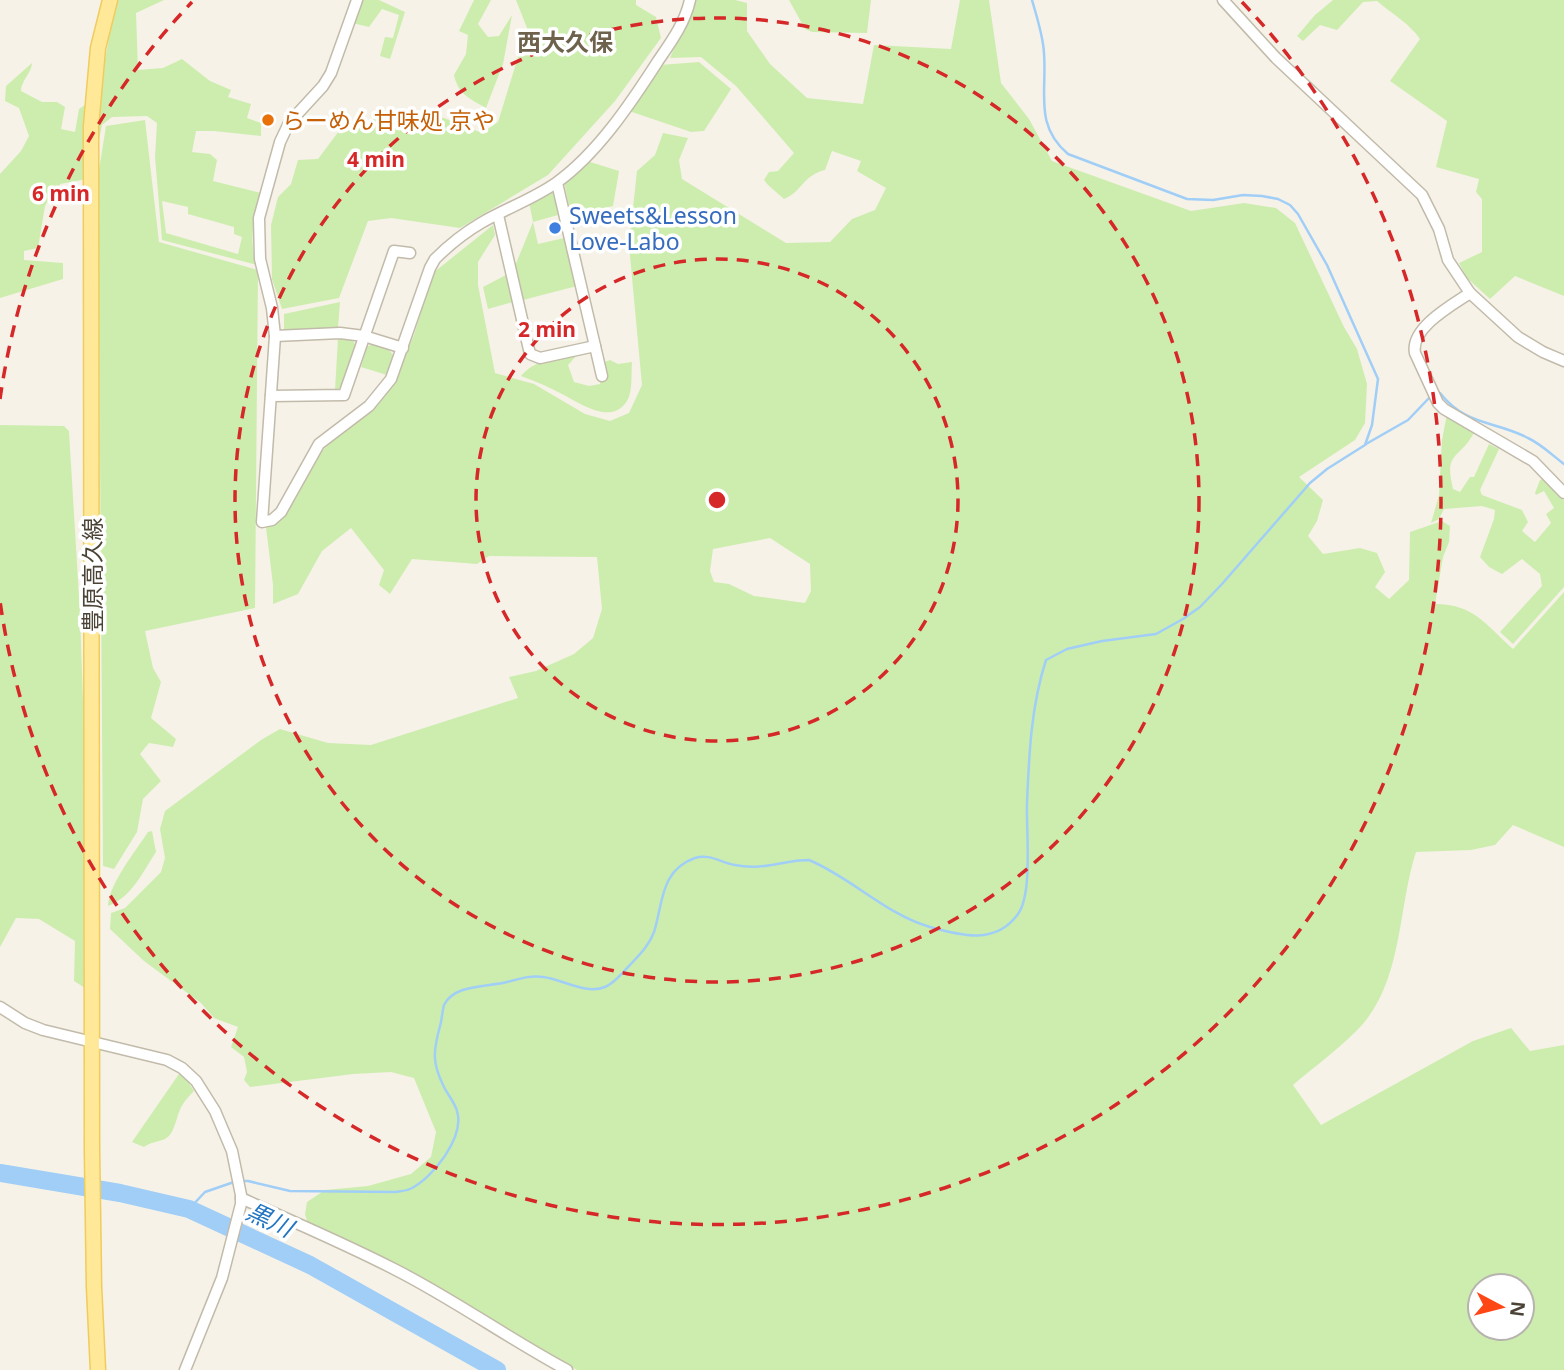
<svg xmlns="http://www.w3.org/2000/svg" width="1564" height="1370" font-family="'Noto Sans','Noto Sans JP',sans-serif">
	<rect width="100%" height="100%" fill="#f6f2e8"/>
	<g fill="#cdedae" fill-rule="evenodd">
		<path d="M116,0H164L136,13L138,70L163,68L182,59L210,81L231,90L228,97L251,104L247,118L261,123V136L214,131H196L192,152L210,154L217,160L213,181L261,193C254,220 248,238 257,265L162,240L155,157L157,123L147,116L112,117L102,125L93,170L82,180L60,184L57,197L49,199L45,206L38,248L24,251V260L63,263V279L0,298V174L21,151L29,136L19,108L5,101L6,86L32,63C32,73 21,80 21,91L42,102H57L65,107L61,129L75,132L79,109L101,94L104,65ZM162,201L188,207V214L234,227V234L242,237L238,254L166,233Z"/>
		<polygon points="361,0 379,0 405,12 390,59 380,56 385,37 393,38 399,15 382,9 369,27 352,23"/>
		<path d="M474,0H491L478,24L488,37L499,36L512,15L503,64L486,108C470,99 458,94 454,75L466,54L468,35L459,31Z"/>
		<polygon points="516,0 636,0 636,5 656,17 661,38 615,101 548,175 460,228 391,218 368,221 339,298 282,309 272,279 271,225 278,197 291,184 298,160 318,159 342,127 372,121 381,110 444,118 482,133 498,122 527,28"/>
		<path d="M694,0H735L747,3V31L770,64L807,98L863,104L874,45L951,49L960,0H989L1001,83L1029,119L1052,161L1191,211L1244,203L1276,208L1295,223L1344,327L1357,349L1367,384L1365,423L1355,440L1299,477L1323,500L1317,521L1308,536L1323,554L1360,548L1377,553L1385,572L1375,587L1389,599L1409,580L1410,532L1442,521L1450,526L1449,542L1443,557L1435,604C1474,604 1486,625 1513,649L1564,592V847L1513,825L1495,845L1471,850L1416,852C1398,907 1403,978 1362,1025C1344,1045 1314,1067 1293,1085L1321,1125L1473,1041L1511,1028L1530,1051L1564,1045V1370H577L308,1225L305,1214L307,1202L325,1190L368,1186L411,1174L431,1157L436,1132L414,1078L391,1072L353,1074L250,1087L244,1080L247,1072L244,1057L231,1047L238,1027L214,1018L201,1003L144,961L110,929L111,913L125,908L161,872L165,858L160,829L165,811L261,740L280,729L328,743L371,745L518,698L509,677L536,671L574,654L593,638L602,609L597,557L489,556L477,564L412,559L390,594L379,585L384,570L351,528L322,551L298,594L273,604V585L266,527L277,522L293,503L322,451L395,378L414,335L433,273L493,225L495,235L478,262V285L495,373L534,384L585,414L610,421L629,413L642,385L629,245L637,171L655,155L663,133L688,138L679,160L682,179L786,243L830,242L852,219L875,210L886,188L857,171L861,161L832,151L825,170C803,175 802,192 784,199L768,185L764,180L769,172L778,171L794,153L736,86L701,57L670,58ZM770,538L810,564L811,591L805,603L754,596L729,584L714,582L710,571L713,549ZM1480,1286H1522V1328H1480Z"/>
		<polygon points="789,0 871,0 867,33 812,32 805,29"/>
		<path d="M1333,0H1564V296L1515,276L1490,299L1466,277L1459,263L1482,252V199L1476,192L1479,179L1436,167L1447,121L1390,81L1420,39C1409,23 1392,14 1377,1L1363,2L1337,30L1320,25L1303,41L1297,36L1315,15Z"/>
		<polygon points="699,62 731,89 704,131 691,132 629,111 660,65"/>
		<polygon points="145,120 159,242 258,270 255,608 145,631 153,668 161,682 151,718 176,739 173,747 149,743 140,754 161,781 143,799 137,832 114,869 103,866 98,176 106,126"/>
		<polygon points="587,161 619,171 613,206 571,216 564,182"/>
		<polygon points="553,189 558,215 533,222 538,244 564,238 577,286 523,300 515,266 533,222 529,202"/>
		<polygon points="506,275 513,302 488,309 483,287"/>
		<polygon points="340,302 338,328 284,331 284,314"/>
		<polygon points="338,338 352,338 356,347 344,387 335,390"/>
		<polygon points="372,344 388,349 394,356 387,375 361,367 367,347"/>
		<path d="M578,354L568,365L574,382L589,386L600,384L602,363L610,360L618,364L632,362C631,374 633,391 627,401C611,426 580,403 562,394C549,387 535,381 521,376C535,359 557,359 578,354Z"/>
		<path d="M1447,414L1474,433C1458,461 1444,451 1453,489L1460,492L1470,477H1474L1489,444L1499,449L1480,490L1482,495L1522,510L1528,522L1522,531L1535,542L1551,523L1546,514L1554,508L1544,491L1536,495L1535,493L1540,480L1546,478L1564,501V587L1513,644L1500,632L1542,586L1540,574L1522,559L1502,574L1489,567L1480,557L1494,519L1495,510L1482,506L1444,509L1439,519L1431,523L1439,495L1442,440Z"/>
		<polygon points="0,425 64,426 69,431 80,613 89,878 85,988 74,981 75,941 39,919 16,918 0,947"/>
		<path d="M152,831L156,852C142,873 132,897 108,906C109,884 135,852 148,832Z"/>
		<path d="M181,1071L194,1091C190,1095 186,1099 183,1104C176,1114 176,1133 165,1139C158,1142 151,1142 144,1147L132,1142Z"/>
	</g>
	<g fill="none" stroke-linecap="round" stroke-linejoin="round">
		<g stroke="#a0cef7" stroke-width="2.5">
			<path d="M1436,394L1440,393C1467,427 1494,420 1528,438C1541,444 1552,455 1564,464"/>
			<polyline points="1366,444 1408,420 1430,397"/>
			<path d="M241,1181H248L290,1191L395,1192C400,1191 406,1191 410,1189C433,1178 465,1137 457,1111C455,1103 448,1095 444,1087C432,1063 433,1052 440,1026C442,1020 442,1012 444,1005C454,984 488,987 507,982C519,979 530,975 543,977C562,979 586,995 605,987C615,983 621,974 629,966C638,956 649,946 654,932C663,904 660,870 695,858C709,853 722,863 735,865C763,871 783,860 809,860C852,878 885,914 930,927C962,936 996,945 1018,914C1033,894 1026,829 1027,803C1029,755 1031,706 1046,660L1067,649L1102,641L1156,634L1183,619L1200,607L1222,584L1310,483L1327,469L1365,445L1372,425L1378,379L1327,265L1298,214L1290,205L1278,199L1262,196L1243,195L1213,200L1187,199L1068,154C1034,125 1047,93 1044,53C1043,35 1037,18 1032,0"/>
			<polyline points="189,1209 205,1192 234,1182"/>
		</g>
		<polyline stroke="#a0cef7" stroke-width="18" points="0,1173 120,1193 189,1209 310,1265 497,1370"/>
		<defs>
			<g id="minor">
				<path d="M357,0L331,73L323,86L289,123L280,142L259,218L260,259L272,308L275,336L262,522L272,520L281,512L319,444L369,406L391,379L430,268L435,259C448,246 464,233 481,223C505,209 533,199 556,183C597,154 631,103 658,61C671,42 685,23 690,0"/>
				<polyline points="1223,0 1276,58 1422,195 1439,229 1448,260 1470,293 1518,337 1543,352 1564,361"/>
				<polyline points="557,183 602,376"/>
				<polyline points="498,215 530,354 540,358 595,346"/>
				<path d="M1470,293C1452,305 1410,328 1415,353L1438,403L1444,409L1533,461L1564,493"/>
				<polyline points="275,336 340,333 364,336 403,348"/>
				<polyline points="271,396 344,395 394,251 410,253"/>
				<polyline points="0,1007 25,1023 43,1030 167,1060 182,1068 196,1081 215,1111 232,1151 241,1195 241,1204 222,1278 185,1370"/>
				<path d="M241,1198C293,1222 346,1244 396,1270C455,1300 509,1339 567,1370"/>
			</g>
			<polyline id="major" points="98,1370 94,1287 92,1151 91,126 98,48 110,0"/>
		</defs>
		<use href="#minor" stroke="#c2bbaa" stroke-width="13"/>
		<use href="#major" stroke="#efcc5d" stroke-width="17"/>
		<use href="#minor" stroke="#fff" stroke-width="10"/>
		<use href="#major" stroke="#ffe898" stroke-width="14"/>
	</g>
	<g fill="none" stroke="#d62828" stroke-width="3.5" stroke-dasharray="12 9">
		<circle cx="717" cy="500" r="241"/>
		<circle cx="717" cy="500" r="482"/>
		<path d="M0 399A724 724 0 0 1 192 2M1242 2A724 724 0 1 1 0 601"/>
	</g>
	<circle fill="#e8710a" stroke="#fff" stroke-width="2.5" cx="268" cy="120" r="7"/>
	<circle fill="#3f7fe0" stroke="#fff" stroke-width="2.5" cx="555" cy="228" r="7"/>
	<g text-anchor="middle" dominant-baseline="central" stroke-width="7" stroke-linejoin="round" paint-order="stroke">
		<g font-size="23" fill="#c56008" stroke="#fff" text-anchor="start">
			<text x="282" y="120">らーめん甘味処 京や</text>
		</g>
		<g font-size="23" fill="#366cbe" stroke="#fff" text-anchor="start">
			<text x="569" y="215">Sweets&amp;Lesson<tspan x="569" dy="26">Love-Labo</tspan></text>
		</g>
		<g font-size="23" fill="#4a4336" stroke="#fff">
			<text transform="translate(92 575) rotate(-90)">豊原高久線</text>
		</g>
		<g font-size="24" font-weight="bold" fill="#6e624c" stroke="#fff">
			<text x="565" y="41">西大久保</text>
		</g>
		<g font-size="24" font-style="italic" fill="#2475c1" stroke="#fff">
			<text transform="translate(270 1219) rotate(25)">黒川</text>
		</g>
	</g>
	<circle cx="717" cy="500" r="10" fill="#d62828" stroke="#fff" stroke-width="3.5"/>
	<g font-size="21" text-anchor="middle" font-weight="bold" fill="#d62828" stroke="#fff" stroke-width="7" stroke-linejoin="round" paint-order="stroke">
		<text x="376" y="167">4 min</text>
		<text x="61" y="201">6 min</text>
		<text x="547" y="337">2 min</text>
	</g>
	<g transform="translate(1501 1307) rotate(97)"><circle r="33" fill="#ffffff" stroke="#b7b4af" stroke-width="2"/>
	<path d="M0-5L12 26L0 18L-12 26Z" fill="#ff4716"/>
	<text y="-10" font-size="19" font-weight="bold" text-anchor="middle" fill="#4a4336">N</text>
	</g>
</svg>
